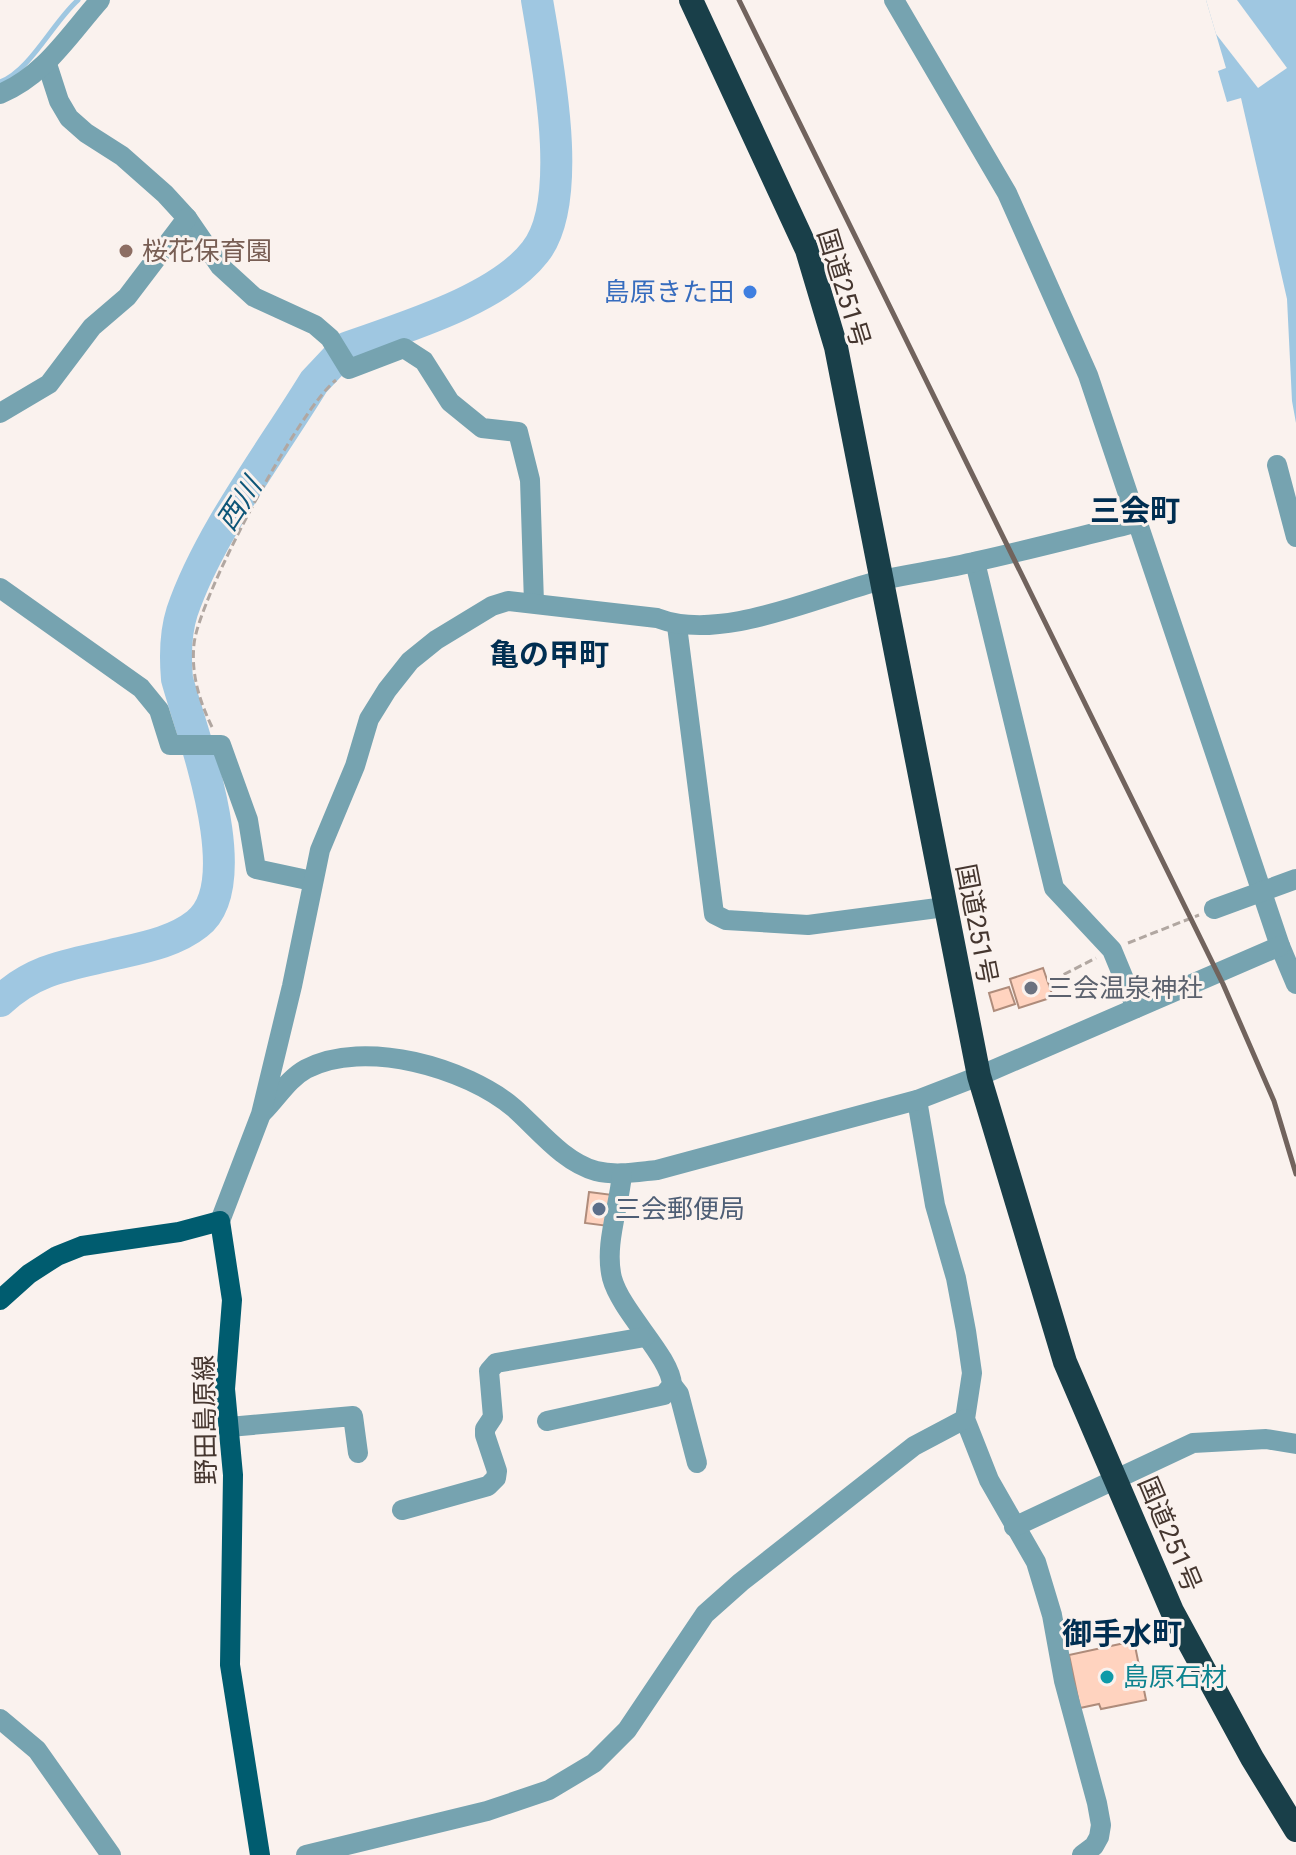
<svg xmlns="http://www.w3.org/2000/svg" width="1296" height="1855" font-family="Roboto,'Noto Sans JP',sans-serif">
	<rect width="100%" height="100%" fill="#faf2ee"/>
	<polygon fill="#9fc7e1" points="1206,0 1296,0 1296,423 1292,401 1287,299 1241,98 1227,102 1218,71 1226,68"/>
	<polygon fill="#faf2ee" points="1206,0 1237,0 1287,68 1258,88 1216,34"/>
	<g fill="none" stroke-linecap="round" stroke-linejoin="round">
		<path stroke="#9fc7e1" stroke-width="5" d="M0,82C30,71 53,22 78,0"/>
		<path stroke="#9fc7e1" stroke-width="32" d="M0,1001C34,969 68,965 111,955C140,948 173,943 197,924C250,883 192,734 177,679C175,656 175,634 182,612C208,535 271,452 314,382L346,348C402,328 498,300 535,252C576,201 547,61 537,0"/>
	</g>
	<g fill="#ffd3bf" stroke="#af8c7b" stroke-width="2">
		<polygon points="1043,968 1053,997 1019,1008 1010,979"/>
		<polygon points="1009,987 1015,1004 994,1011 989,993"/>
		<polygon points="589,1192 613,1195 608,1226 585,1223"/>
		<polygon points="1134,1641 1146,1700 1101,1709 1099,1704 1080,1708 1069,1655"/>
	</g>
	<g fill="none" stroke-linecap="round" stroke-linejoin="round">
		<g stroke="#b1a7a1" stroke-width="3" stroke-dasharray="8 4" stroke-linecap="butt">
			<path d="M212,727C199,700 191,674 194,644C199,597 299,409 336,380"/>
			<polyline points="1128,943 1199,915"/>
			<polyline points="1053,980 1096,958"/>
		</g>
		<g stroke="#76a3b0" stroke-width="20">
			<polyline points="894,0 1007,193 1088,375 1280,946 1296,984"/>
			<polyline points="47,64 59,101 69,118 86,133 122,156 165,194 187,218 220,266 254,297 315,325 330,338 349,369 404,348 424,361 450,402 482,428 518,432 530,480 534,603"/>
			<path d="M0,94C44,76 69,35 100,0"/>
			<polyline points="0,413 49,384 92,327 127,297 187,218"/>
			<polyline points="1277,465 1296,537"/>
			<polyline points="975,562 1054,888 1112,950 1136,1008"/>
			<polyline points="0,588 141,688 159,710 170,745 221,745 248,820 256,869 312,881"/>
			<polyline points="677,626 714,914 726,920 808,925 945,907"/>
			<polyline points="1214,909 1296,879"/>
			<polyline points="917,1100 935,1205 956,1278 966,1331 972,1373 965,1419 989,1480 1036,1562 1052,1615 1064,1681 1097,1803 1101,1825 1099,1837 1094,1846 1082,1855"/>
			<path d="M263,1112C278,1097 288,1079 306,1069C364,1038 467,1068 514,1108C538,1129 563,1162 596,1171C616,1176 637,1172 657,1170L917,1100L979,1076L1280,946"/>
			<path d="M220,1221L261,1114L292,986L320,850L355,766L369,719L387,690L410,661L436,640L492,606L508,601L657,618C721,643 818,596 882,580C914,573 946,569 978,561C1032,549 1085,535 1139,522"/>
			<polyline points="672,1385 679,1394 697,1463"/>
			<path d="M547,1421L664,1395L672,1385C671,1357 621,1312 612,1278C604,1245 619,1208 622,1174"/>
			<polyline points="229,1427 353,1416 358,1453"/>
			<polyline points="402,1510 488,1486 496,1478 497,1471 485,1435 485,1429 493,1417 489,1371 496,1363 645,1337"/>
			<polyline points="1014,1527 1193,1443 1266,1439 1296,1444"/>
			<polyline points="0,1719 37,1750 111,1855"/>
			<polyline points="306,1855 487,1811 549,1790 594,1763 627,1730 705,1614 741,1582 914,1446 965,1419"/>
		</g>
		<polyline stroke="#005c6f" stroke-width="20" points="0,1300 29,1274 57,1256 82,1246 179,1232 220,1221 232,1300 225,1389 233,1475 230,1665 260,1855"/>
		<polyline stroke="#193f49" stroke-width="24" points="691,0 807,250 836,347 979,1076 1065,1362 1172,1611 1252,1758 1296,1830"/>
		<polyline stroke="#71635d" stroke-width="5" points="739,0 1223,984 1274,1101 1296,1174"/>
	</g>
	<circle fill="#8d6e63" stroke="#faf2ee" stroke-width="3" cx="126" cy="251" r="8"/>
	<circle fill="#3f7fe0" stroke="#faf2ee" stroke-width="3" cx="750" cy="292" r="8"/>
	<circle fill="#6b7280" stroke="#faf2ee" stroke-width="3" cx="1031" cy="988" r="8"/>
	<circle fill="#5c6f8a" stroke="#faf2ee" stroke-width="3" cx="599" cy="1209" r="8"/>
	<circle fill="#0f9aa8" stroke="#faf2ee" stroke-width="3" cx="1107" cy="1677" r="8"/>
	<g text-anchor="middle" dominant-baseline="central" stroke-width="6" stroke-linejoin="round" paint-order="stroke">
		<g font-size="26" fill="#785e54" stroke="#faf2ee" text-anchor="start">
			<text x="142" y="251">桜花保育園</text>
		</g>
		<g font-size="26" fill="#45362f" stroke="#faf2ee">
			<text transform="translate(844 288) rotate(73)">国道251号</text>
			<text transform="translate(977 924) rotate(79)">国道251号</text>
			<text transform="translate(205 1420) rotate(-91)">野田島原線</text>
			<text transform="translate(1170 1534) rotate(67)">国道251号</text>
		</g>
		<g font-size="26" fill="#366cbe" stroke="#faf2ee" text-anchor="end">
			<text x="734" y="292">島原きた田</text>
		</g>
		<g font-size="26" fill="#5b616d" stroke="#faf2ee" text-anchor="start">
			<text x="1047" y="988">三会温泉神社</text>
		</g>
		<g font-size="26" fill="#4e5e75" stroke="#faf2ee" text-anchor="start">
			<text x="615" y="1209">三会郵便局</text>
		</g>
		<g font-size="26" fill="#0d838f" stroke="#faf2ee" text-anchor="start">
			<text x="1123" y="1677">島原石材</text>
		</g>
		<g font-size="28" font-style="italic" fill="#0e5678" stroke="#faf2ee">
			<text transform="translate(239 504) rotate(-57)">西川</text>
		</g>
		<g font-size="30" font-weight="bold" fill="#002e51" stroke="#faf2ee">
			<text x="1135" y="510">三会町</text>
			<text x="549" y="654">亀の甲町</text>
			<text x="1122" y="1633">御手水町</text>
		</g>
	</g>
</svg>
